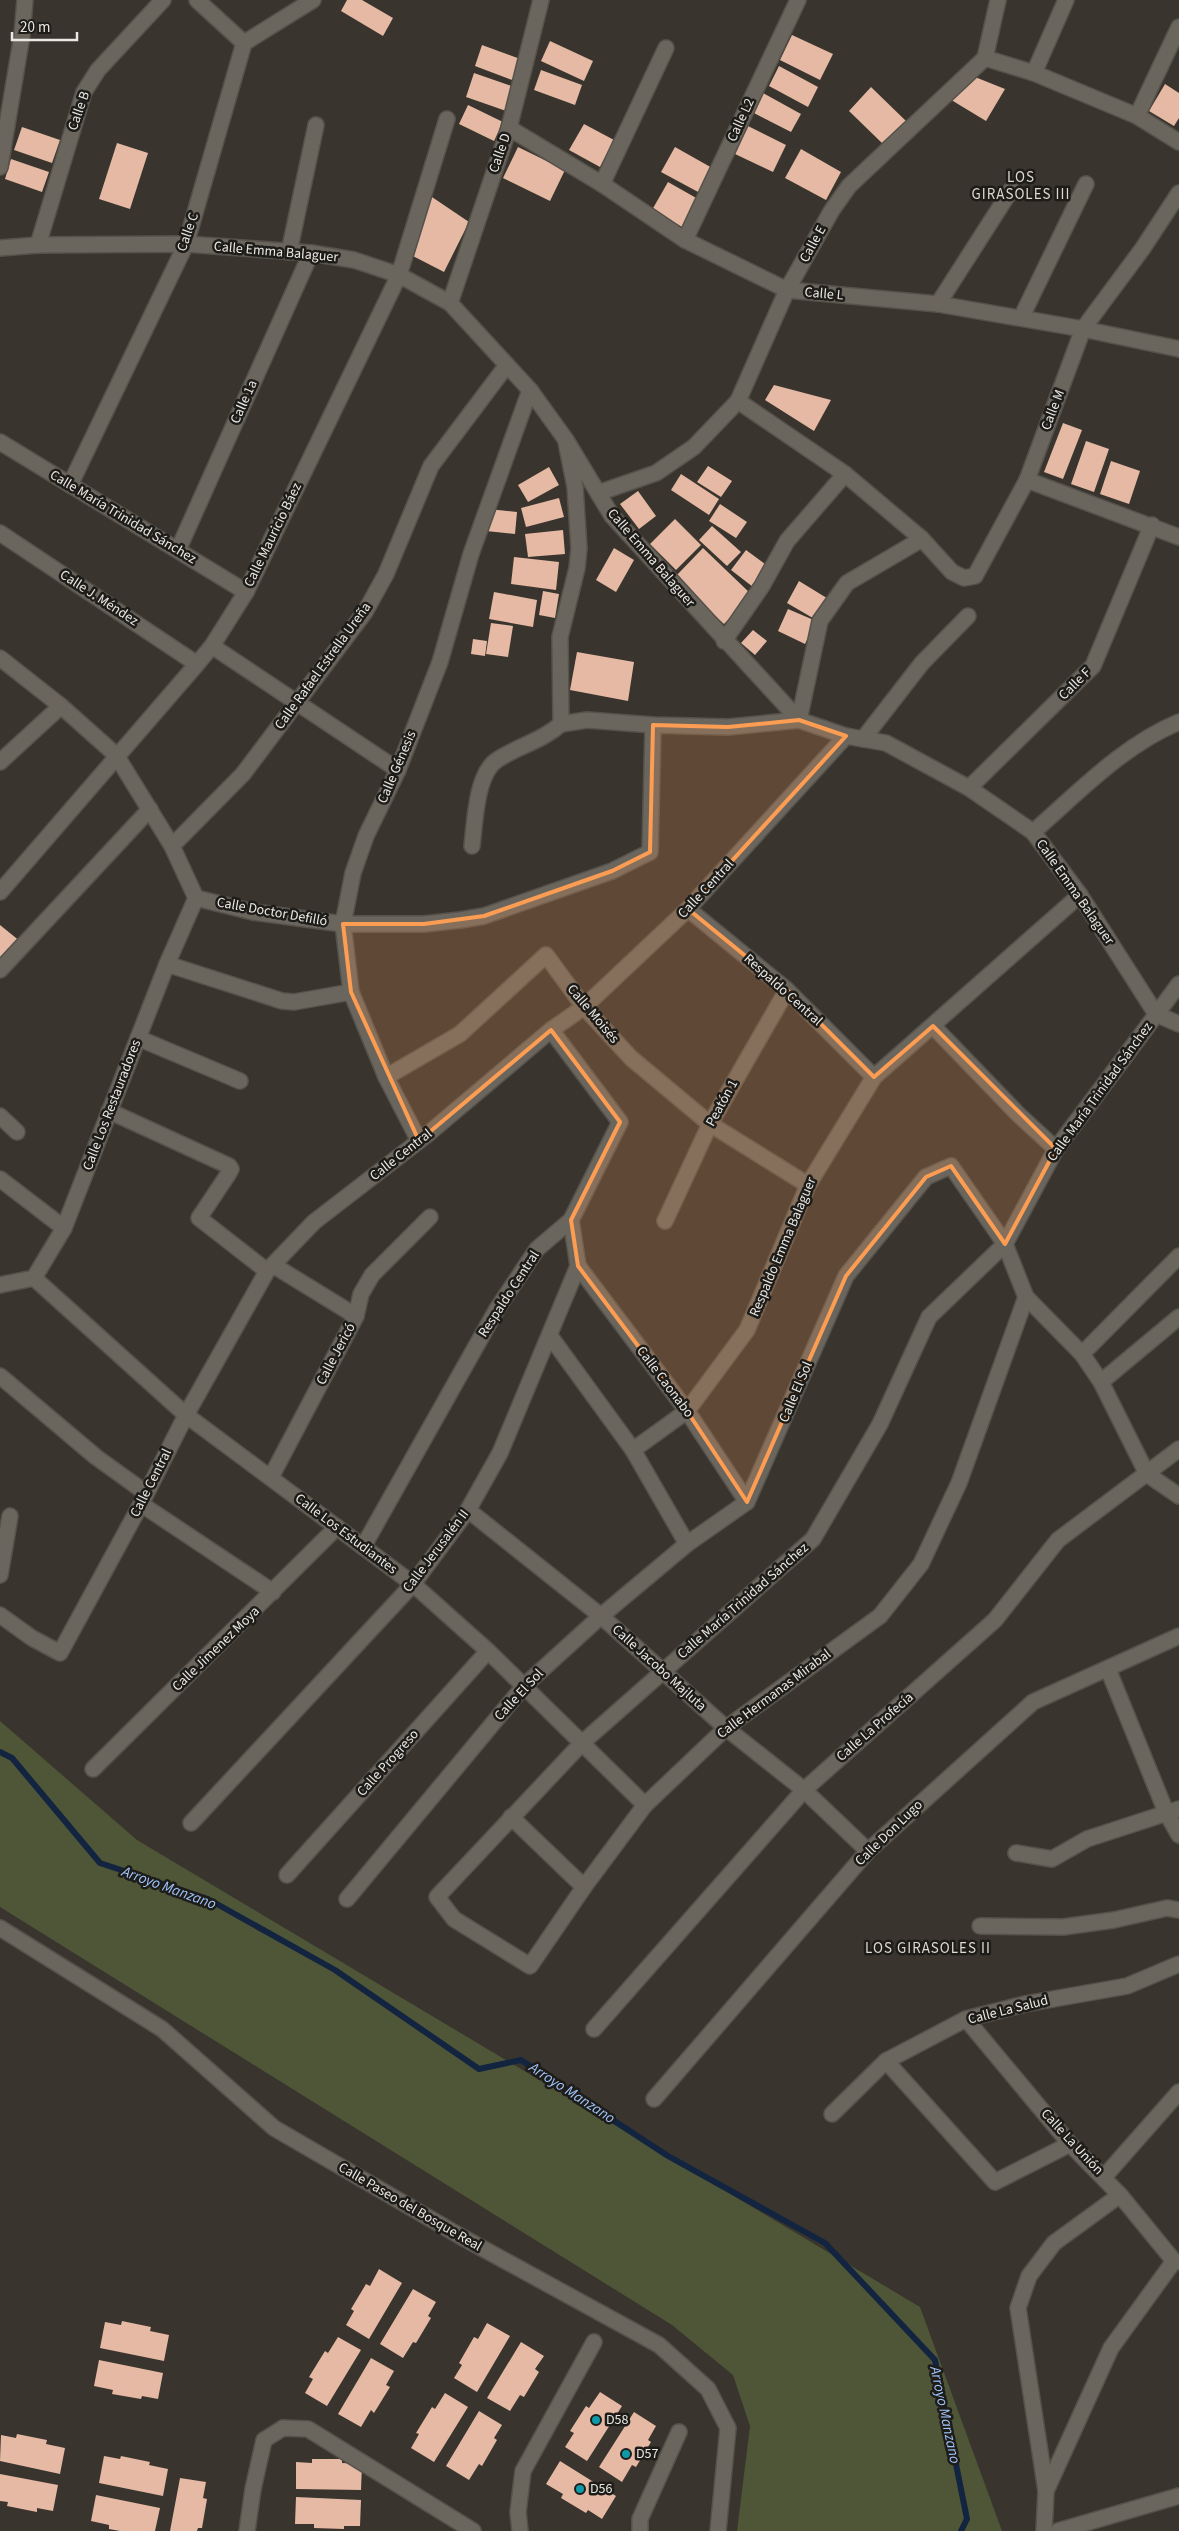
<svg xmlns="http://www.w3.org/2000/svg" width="1179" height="2531" font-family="'Source Sans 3',sans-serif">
	<rect width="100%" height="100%" fill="#39342d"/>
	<polygon fill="#4e5637" points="0,1721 137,1840 920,2307 1002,2531 737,2531 750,2426 733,2375 672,2325 0,1907"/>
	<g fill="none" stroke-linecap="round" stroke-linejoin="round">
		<polyline stroke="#122440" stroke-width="6" points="0,1752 12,1758 100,1863 208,1899 335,1970 479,2069 521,2060 668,2156 825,2243 935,2360 967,2519 961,2531"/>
	</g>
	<g fill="#e5b9a3">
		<polygon points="347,0 362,0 393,18 383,36 341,11"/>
		<polygon points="792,35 833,54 820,80 780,60"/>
		<polygon points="550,41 593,61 584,81 541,61"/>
		<polygon points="482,45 523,60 515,81 475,66"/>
		<polygon points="779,66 818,87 808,107 769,86"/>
		<polygon points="541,70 582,85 575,105 534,90"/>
		<polygon points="474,73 517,88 509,112 466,97"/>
		<polygon points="975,77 1005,89 986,121 948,98"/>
		<polygon points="1165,84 1179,93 1179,118 1174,126 1149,111"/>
		<polygon points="871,87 906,121 884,145 849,111"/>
		<polygon points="763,93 801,114 791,132 752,112"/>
		<polygon points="468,105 503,122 494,141 459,124"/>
		<polygon points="584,124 614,140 600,167 569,150"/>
		<polygon points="748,126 786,145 773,172 735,154"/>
		<polygon points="22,127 60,140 52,163 14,150"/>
		<polygon points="117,143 148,153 130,209 99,199"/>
		<polygon points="518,147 565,170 550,201 503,178"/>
		<polygon points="675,147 714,169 700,193 661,172"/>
		<polygon points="801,149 841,172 826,200 785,178"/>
		<polygon points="11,159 49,172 42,192 5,179"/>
		<polygon points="668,182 698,199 682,227 652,210"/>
		<polygon points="429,195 469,222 444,272 409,254"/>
		<polygon points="774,385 831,400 814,431 765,400"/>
		<polygon points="1063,423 1082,430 1063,479 1044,472"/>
		<polygon points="1086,441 1109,449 1094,492 1071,484"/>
		<polygon points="1111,461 1140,471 1129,504 1100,494"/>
		<polygon points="708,466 732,481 721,497 697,482"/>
		<polygon points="549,467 559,485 528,502 518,485"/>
		<polygon points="681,474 719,499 709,515 671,490"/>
		<polygon points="638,491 656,516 639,529 620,504"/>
		<polygon points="559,498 564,517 526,527 521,508"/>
		<polygon points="720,504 747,522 736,538 709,521"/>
		<polygon points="488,509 517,512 515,534 486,531"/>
		<polygon points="675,519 701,545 676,570 650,544"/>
		<polygon points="712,526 741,552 727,566 699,540"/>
		<polygon points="563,530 565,554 528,557 525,534"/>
		<polygon points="614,548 634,560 616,592 596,580"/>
		<polygon points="703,548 752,595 724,624 674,578"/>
		<polygon points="746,550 769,567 753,587 731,570"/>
		<polygon points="514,557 559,562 556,590 511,584"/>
		<polygon points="799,581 830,600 818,621 787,603"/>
		<polygon points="543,591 559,594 555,618 539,615"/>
		<polygon points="494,592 537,600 533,627 489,619"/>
		<polygon points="788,609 816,621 805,644 778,631"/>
		<polygon points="491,623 513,626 508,657 486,654"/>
		<polygon points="753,630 767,641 755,655 741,643"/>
		<polygon points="473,639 487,641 485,656 471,654"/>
		<polygon points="577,652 634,662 628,701 570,690"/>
		<polygon points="0,925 21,942 5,962 0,958"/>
		<polygon points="379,2269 402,2283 369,2339 346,2325 354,2311 351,2309 366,2284 370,2286"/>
		<polygon points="413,2289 436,2302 428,2316 431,2318 416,2343 413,2342 403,2358 380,2344"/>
		<polygon points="122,2321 151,2327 150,2331 169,2335 164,2361 100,2348 105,2322 121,2325"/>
		<polygon points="487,2323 510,2336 477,2392 454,2378 462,2365 459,2363 474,2337 478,2339"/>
		<polygon points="338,2337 361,2350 327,2406 305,2393 313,2379 309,2377 325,2351 328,2353"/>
		<polygon points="521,2342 544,2356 535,2369 539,2372 524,2397 520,2395 510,2411 487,2398"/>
		<polygon points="371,2358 394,2371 386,2385 390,2387 374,2413 371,2410 361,2427 338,2414"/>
		<polygon points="99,2360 163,2373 158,2399 142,2396 141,2399 112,2394 113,2390 94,2386"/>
		<polygon points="600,2392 622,2406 587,2461 565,2447 574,2433 570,2431 586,2406 589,2408"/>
		<polygon points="445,2393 468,2407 434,2462 411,2448 419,2434 416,2433 432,2407 435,2409"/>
		<polygon points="479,2411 502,2425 494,2438 497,2440 482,2466 479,2464 469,2480 446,2466"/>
		<polygon points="634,2412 656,2426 648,2440 651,2442 636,2467 632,2465 622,2482 599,2467"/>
		<polygon points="17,2434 47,2440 46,2444 65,2448 60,2474 0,2461 1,2435 16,2438"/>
		<polygon points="104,2456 120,2459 121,2456 150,2462 149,2465 168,2469 163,2496 99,2483"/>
		<polygon points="312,2459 342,2459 342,2463 362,2464 361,2490 296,2489 296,2462 312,2463"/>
		<polygon points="560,2461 616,2496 602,2519 588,2510 586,2513 561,2498 563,2494 546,2484"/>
		<polygon points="0,2474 58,2485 53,2511 37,2508 37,2512 7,2506 8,2502 0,2501"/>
		<polygon points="180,2478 206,2482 203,2498 207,2499 202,2528 198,2528 197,2531 170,2531"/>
		<polygon points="96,2495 160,2508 155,2531 120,2531 109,2529 109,2525 91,2521"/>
		<polygon points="296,2497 361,2500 360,2526 344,2526 344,2529 314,2528 314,2524 295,2524"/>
	</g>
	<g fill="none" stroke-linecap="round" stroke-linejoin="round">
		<defs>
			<g id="minor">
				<polyline points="197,0 244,43"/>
				<polyline points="985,58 1034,73 1137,116 1179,142"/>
				<polyline points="1034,73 1066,0"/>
				<polyline points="1137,116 1179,27"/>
				<polyline points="509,128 602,184 685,240 787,290 938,304 1083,329 1179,349"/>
				<polyline points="0,167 22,35 25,0"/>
				<polyline points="602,184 666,48"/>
				<polyline points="685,240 798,0"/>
				<polyline points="38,245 84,92 98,70 163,0"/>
				<polyline points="289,252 316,125"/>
				<polyline points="450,303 509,128 541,0"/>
				<polyline points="938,304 1011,190"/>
				<polyline points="1021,318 1086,184"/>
				<polyline points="738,401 845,474 922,539 952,572 964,578 975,576 1027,480 1083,329 1143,248 1179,193"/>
				<polyline points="0,442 246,592"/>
				<polyline points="1027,480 1179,537"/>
				<polyline points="70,485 186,244 244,43 313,0"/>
				<polyline points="598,493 656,473 694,447 738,401 787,290 832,210 849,186 985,58 998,0"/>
				<polyline points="0,533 197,664"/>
				<polyline points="178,550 311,253"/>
				<polyline points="724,641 762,586 787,541 845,474"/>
				<polyline points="212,646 398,770"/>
				<polyline points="0,658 61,706 116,755 172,846 196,898"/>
				<polyline points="561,724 587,720 653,725 728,727 799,720 820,621 847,583 922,539"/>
				<polyline points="561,724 560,637 577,568 579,548 575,487 566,442"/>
				<polyline points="863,739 922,663 968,616"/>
				<polyline points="0,762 61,706"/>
				<polyline points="969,788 1093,666 1152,525"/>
				<path d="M1033,832C1078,793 1123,745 1179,722"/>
				<polyline points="172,846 243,774 365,612 386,574 431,466 507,365"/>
				<path d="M472,846C475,822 476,774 497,760C518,746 542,741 561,724"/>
				<polyline points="0,892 197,664 212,646 246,592 399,275 447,119"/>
				<polyline points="196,898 253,912 343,924 424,924 460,920 484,916 612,871 650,852 653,725"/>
				<polyline points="688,909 787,990 874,1077"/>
				<polyline points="167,964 282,1001 294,1002 351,992"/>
				<polyline points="0,970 150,809"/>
				<polyline points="933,1026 1018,1114 1056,1149"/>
				<polyline points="138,1038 240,1081"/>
				<polyline points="386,1077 460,1034 546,955 584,1007 631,1058 710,1124 808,1185"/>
				<polyline points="109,1111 229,1166 231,1169 229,1173 199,1218 267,1271"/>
				<polyline points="0,1116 17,1132"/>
				<polyline points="419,1141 386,1077 351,992 343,924 353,873 366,836 398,770 440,662 471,554 530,390"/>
				<polyline points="0,1179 64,1228"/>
				<polyline points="665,1221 710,1124 787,990"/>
				<polyline points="578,1266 687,1411 747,1502"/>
				<polyline points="34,1278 186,1415 413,1584 488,1651 645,1805"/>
				<polyline points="0,1285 34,1278 64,1228 167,964 196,898"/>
				<polyline points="1026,1297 959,1483 921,1564 880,1616 726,1728 645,1805 584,1887 530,1966 454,1919 437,1897 582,1743 813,1539 880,1424 929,1317 1005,1244 1056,1149 1179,984"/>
				<polyline points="356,1316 361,1294 372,1275 430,1217"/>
				<polyline points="550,1336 633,1450 687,1544"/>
				<polyline points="1082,1354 1179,1256"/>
				<polyline points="0,1376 96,1457 146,1493"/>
				<polyline points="1101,1382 1179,1317"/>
				<polyline points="633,1450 687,1411 747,1330 808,1185 874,1077 1080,895"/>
				<polyline points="271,1477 356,1316 273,1265"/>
				<polyline points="141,1504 273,1592"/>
				<polyline points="468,1510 601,1616 726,1728 804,1790 868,1851"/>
				<polyline points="363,1547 497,1309 537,1249 571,1220 620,1122 551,1030"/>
				<polyline points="0,1575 10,1516"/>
				<polyline points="0,1615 32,1638 60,1653 141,1504 186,1415 267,1271 314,1222 428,1134 551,1030 584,1007 688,909 846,736"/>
				<polyline points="1108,1669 1166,1812 1179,1835"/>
				<polyline points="93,1769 337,1527"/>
				<polyline points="511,1817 584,1887"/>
				<polyline points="191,1823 413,1584 468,1510 500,1453 578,1266 571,1220"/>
				<polyline points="1016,1853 1052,1859 1087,1839 1179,1809"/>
				<polyline points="287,1875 488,1651"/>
				<polyline points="347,1899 524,1686 601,1616 687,1544 747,1502 846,1276 926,1177 951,1166 1005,1244 1026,1297 1082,1354 1101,1382 1147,1474 1179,1496"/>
				<polyline points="980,1926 1063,1927 1114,1920 1167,1908 1179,1910"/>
				<polyline points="0,1928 162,2029 274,2128 460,2236 659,2345 708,2389 728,2428 718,2531"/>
				<polyline points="966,2019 1070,2144 1120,2195 1174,2261 1179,2262"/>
				<polyline points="594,2029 804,1790 995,1620 1058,1540 1179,1449"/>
				<polyline points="886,2061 995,2182 1070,2144"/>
				<polyline points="654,2099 868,1851 1033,1702 1179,1636"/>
				<polyline points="832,2114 886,2061 966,2019 1025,2004 1127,1986 1179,1964"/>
				<polyline points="1104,2177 1179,2092"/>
				<polyline points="1046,2491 1111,2348 1174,2261"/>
				<polyline points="247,2531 253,2489 264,2440 283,2428 308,2429 473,2531"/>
				<polyline points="520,2531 518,2512 523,2471 594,2342"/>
				<polyline points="640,2531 640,2519 679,2432"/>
				<polyline points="1044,2531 1046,2491 1018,2308 1029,2276 1054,2243 1120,2195"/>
				<polyline points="1058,2531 1179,2496"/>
			</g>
			<polyline id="tertiary" points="0,248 38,245 186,244 311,253 354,260 399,275 450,303 530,390 566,440 612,516 799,720 846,736 886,743 969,788 1033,832 1080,895 1156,1014 1179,1024"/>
		</defs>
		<use href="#minor" stroke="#55514b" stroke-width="18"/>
		<use href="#tertiary" stroke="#55514b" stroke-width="18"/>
		<use href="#minor" stroke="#6b665d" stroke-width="15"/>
		<use href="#tertiary" stroke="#6b665d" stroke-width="15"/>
	</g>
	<path fill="#fc9d53" fill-opacity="0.2" stroke="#fc9d53" stroke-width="4" stroke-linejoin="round" d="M799,720L846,736L688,909L787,990L874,1077L933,1026L1056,1149L1005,1244L951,1166L926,1177L846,1276L747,1502L687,1411L578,1266L571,1220L620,1122L551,1030L419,1141L351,992L343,924H424L484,916L612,871L650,852L653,725L728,727Z"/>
	<g fill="#0f9aa8" stroke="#1e1c19" stroke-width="2">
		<circle cx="596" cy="2420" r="5"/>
		<circle cx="626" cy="2454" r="5"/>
		<circle cx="580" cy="2489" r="5"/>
	</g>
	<g text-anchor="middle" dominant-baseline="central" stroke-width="5" stroke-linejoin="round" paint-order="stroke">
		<g font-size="14" fill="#eae8e3" stroke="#1e1c19">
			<text transform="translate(79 111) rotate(-71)">Calle B</text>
			<text transform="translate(741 120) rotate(-65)">Calle L2</text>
			<text transform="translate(500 153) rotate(-71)">Calle D</text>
			<text transform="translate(188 232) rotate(-71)">Calle C</text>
			<text transform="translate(813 244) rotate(-61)">Calle E</text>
			<text transform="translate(276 252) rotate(5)">Calle Emma Balaguer</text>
			<text transform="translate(824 294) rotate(5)">Calle L</text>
			<text transform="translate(244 402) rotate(-66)">Calle 1a</text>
			<text transform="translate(1053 410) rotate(-69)">Calle M</text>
			<text transform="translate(123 517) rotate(31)">Calle María Trinidad Sánchez</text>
			<text transform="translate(273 535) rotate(-64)">Calle Mauricio Báez</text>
			<text transform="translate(651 558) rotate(49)">Calle Emma Balaguer</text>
			<text transform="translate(99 598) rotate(33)">Calle J. Méndez</text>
			<text transform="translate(323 666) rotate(-54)">Calle Rafael Estrella Ureña</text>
			<text transform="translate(1075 684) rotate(-45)">Calle F</text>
			<text transform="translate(397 767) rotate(-67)">Calle Génesis</text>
			<text transform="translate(706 889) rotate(-47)">Calle Central</text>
			<text transform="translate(1075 892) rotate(55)">Calle Emma Balaguer</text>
			<text transform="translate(272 912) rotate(10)">Calle Doctor Defilló</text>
			<text transform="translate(783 990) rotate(42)">Respaldo Central</text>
			<text transform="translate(593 1014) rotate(50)">Calle Moisés</text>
			<text transform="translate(1100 1092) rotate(-54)">Calle María Trinidad Sánchez</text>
			<text transform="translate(722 1103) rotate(-61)">Peatón 1</text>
			<text transform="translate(112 1105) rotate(-69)">Calle Los Restauradores</text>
			<text transform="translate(401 1155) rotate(-38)">Calle Central</text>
			<text transform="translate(783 1247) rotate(-67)">Respaldo Emma Balaguer</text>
			<text transform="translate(509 1294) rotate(-57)">Respaldo Central</text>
			<text transform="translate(336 1354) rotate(-62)">Calle Jericó</text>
			<text transform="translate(665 1382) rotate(53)">Calle Caonabo</text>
			<text transform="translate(796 1392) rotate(-67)">Calle El Sol</text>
			<text transform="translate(151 1483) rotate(-63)">Calle Central</text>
			<text transform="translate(346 1534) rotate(37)">Calle Los Estudiantes</text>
			<text transform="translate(436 1551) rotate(-53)">Calle Jerusalén II</text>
			<text transform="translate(743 1601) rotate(-41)">Calle María Trinidad Sánchez</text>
			<text transform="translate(216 1649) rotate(-44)">Calle Jimenez Moya</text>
			<text transform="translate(659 1668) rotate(42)">Calle Jacobo Majluta</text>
			<text transform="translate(774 1694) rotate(-37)">Calle Hermanas Mirabal</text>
			<text transform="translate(519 1695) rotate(-47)">Calle El Sol</text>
			<text transform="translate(875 1727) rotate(-41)">Calle La Profecía</text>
			<text transform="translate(388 1763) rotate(-48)">Calle Progreso</text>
			<text transform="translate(889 1833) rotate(-44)">Calle Don Lugo</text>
			<text transform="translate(1008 2010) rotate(-14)">Calle La Salud</text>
			<text transform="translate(1072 2142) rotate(47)">Calle La Unión</text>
			<text transform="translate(410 2207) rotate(30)">Calle Paseo del Bosque Real</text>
		</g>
		<g font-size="14" fill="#eae8e3" stroke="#1e1c19" text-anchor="start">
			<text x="606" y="2420">D58</text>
			<text x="636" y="2454">D57</text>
			<text x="590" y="2489">D56</text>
		</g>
		<g font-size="15" letter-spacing="1" fill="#ded8cf" stroke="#1e1c19">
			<text x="1021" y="177">LOS<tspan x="1021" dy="17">GIRASOLES III</tspan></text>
			<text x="928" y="1948">LOS GIRASOLES II</text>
		</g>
		<g font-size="15" font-style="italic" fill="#9fc4fc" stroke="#1e1c19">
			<text transform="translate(169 1888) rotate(20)">Arroyo Manzano</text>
			<text transform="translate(572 2093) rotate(33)">Arroyo Manzano</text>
			<text transform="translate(945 2415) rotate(78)">Arroyo Manzano</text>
		</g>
	</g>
	<path d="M12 32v8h65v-8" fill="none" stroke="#eae8e3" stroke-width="2.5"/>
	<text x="20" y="32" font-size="15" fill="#eae8e3" stroke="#1e1c19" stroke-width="4" paint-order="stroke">20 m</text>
</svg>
